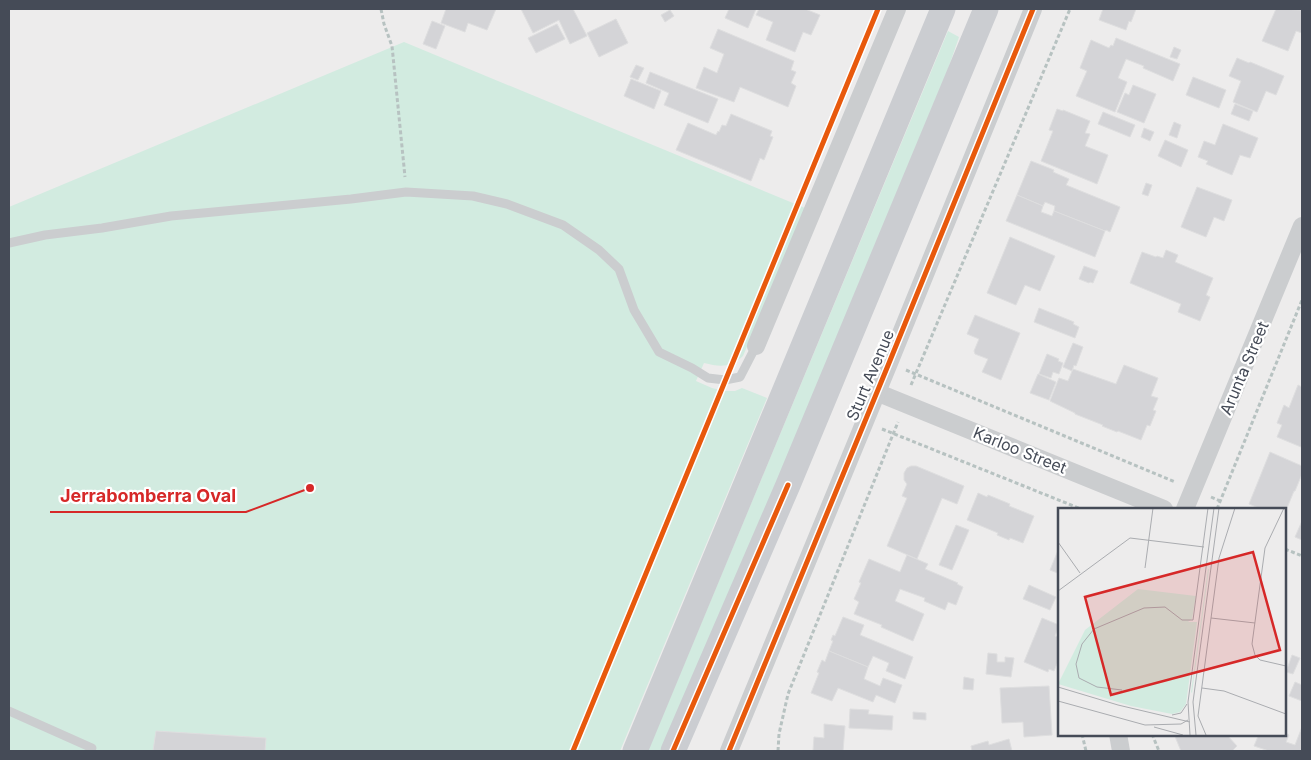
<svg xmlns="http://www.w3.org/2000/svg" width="1311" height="760" font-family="Inter,sans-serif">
	<rect width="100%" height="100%" fill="#edecec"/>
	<g fill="#d2ebe0">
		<polygon points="948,31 959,37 948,69 665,751 648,751"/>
		<path d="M404,42L805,208L743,356C730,368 720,367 704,363L696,381L712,388L725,391H735L742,388L767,398L620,751H9V207Z"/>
	</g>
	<g fill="#d4d4d7" stroke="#dededf">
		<polygon points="446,9 496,9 487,30 468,23 465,32 441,23"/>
		<polygon points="521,9 573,9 587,36 570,44 559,20 533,33"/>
		<polygon points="729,9 756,9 748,28 725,18"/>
		<polygon points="759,9 805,9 820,15 811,35 803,32 795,52 766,40 773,22 756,15"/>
		<polygon points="1103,9 1136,9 1131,22 1129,21 1126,30 1099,20"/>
		<polygon points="1276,9 1302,10 1302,33 1296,31 1288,51 1262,41"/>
		<polygon points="670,10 674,16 665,22 661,15"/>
		<polygon points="616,19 628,43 599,57 587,33"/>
		<polygon points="432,21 445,26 436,49 423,44"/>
		<polygon points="557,24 565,39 536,53 528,38"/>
		<polygon points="718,29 794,61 791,70 796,72 791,83 796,86 788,107 740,87 734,102 696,88 704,67 717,73 724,54 710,48"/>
		<polygon points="1116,38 1180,64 1173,81 1143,68 1144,66 1126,59 1118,78 1127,82 1115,112 1076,96 1087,71 1080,68 1091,40 1109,48 1111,45 1113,46"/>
		<polygon points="1174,47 1181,50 1177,59 1170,57"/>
		<polygon points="1237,58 1249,63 1250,62 1284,76 1276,95 1266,91 1257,112 1233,102 1241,81 1229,76"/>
		<polygon points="636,65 644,68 638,80 630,77"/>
		<polygon points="650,72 718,99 708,123 664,105 669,93 646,83"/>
		<polygon points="1193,77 1226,90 1219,108 1186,95"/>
		<polygon points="631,79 661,91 654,109 624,96"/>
		<polygon points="1133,85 1156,94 1144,123 1117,112 1125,93 1129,95"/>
		<polygon points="1235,104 1253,111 1249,121 1231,114"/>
		<polygon points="1057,109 1063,111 1063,110 1090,121 1085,133 1090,134 1085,146 1108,155 1097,184 1041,161 1053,131 1049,130"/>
		<polygon points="1103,112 1135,125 1130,137 1098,124"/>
		<polygon points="731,114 772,131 770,136 773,137 764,160 760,158 751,181 676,150 688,123 716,135 718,131 719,132 722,125 726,126"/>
		<polygon points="1174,122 1181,125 1177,138 1169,135"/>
		<polygon points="1223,124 1258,138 1250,158 1240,155 1232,175 1206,164 1208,161 1198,157 1204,141 1215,145"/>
		<polygon points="1144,128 1154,132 1150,141 1141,137"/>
		<polygon points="1165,140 1188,150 1181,167 1158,156"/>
		<polygon points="1031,161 1054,170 1053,172 1069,179 1066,185 1120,207 1110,232 1106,230 1105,231 1054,211 1055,206 1045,202 1043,206 1017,195"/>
		<polygon points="1146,183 1152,185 1148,196 1142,194"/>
		<polygon points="1197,187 1232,200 1224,221 1214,217 1206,237 1181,227"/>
		<polygon points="1017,195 1043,206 1041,212 1052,216 1054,211 1105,231 1095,257 1006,221"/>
		<polygon points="1010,237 1055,256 1040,291 1025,285 1016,305 987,293"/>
		<polygon points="1166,250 1178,255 1175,262 1213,278 1206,295 1210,297 1200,321 1178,312 1181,304 1130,283 1142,252 1156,257 1157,256 1163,258"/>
		<polygon points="1084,266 1098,271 1093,283 1090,282 1089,283 1079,279"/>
		<polygon points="1039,308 1074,322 1073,324 1079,327 1075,338 1034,322"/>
		<polygon points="975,315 1020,333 1001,380 982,372 988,359 975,354 974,351 979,339 967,334"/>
		<polygon points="1073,343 1083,347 1076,366 1074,365 1072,371 1063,367"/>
		<polygon points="1047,354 1059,359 1058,361 1063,363 1059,374 1053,372 1051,378 1039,374"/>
		<polygon points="1124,365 1158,378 1151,396 1158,398 1153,410 1156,411 1150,426 1147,425 1141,440 1118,431 1117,432 1102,426 1103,425 1075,414 1075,413 1050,401 1059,378 1068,381 1073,369 1116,384"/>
		<polygon points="1038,374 1056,382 1049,400 1030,393"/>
		<polygon points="1298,385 1302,387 1302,445 1301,447 1277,437 1282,425 1277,423 1284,405 1289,408"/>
		<polygon points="1270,452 1302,466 1302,474 1295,491 1294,491 1285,513 1285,509 1261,509 1249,504"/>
		<polygon points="911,466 916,466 964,486 957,504 942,498 917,559 887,546 907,498 902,496 907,484 904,480 904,473 907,468"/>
		<polygon points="978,493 987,497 988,495 1010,504 1009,506 1034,516 1023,543 1010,538 1009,540 997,535 998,533 967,520"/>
		<polygon points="1302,521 1302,540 1295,537"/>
		<polygon points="956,525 969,530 952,570 939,565"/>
		<polygon points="1059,548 1060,548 1060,574 1050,570"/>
		<polygon points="907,555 928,564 925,569 958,583 957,584 963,587 956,605 948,602 945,610 924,601 925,598 900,589 895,601 924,614 913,641 881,627 882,625 854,614 859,602 854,599 861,583 859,582 869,559 900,572"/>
		<polygon points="1029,585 1056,597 1050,610 1023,599"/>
		<polygon points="843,617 864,625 860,635 913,657 905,679 886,671 889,663 873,656 868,667 829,651 833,641 831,640 833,635 835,636"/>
		<polygon points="1042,618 1059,625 1055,636 1060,638 1060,645 1058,649 1060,650 1060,656 1054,671 1049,669 1048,672 1024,662"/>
		<polygon points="829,651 868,667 864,679 880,686 883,678 902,685 895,703 876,695 873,702 838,688 832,701 811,693 819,673 817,672 822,660 825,662"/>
		<polygon points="988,653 997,654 997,662 1005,662 1005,657 1014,658 1011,677 986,674"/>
		<polygon points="1292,655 1300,658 1293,674 1286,672"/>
		<polygon points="964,677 974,679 973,690 963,689"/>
		<polygon points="1295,682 1302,685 1302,701 1289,696"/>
		<polygon points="1049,686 1052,735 1024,737 1023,722 1002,723 1000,688"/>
		<polygon points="850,709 869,710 868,714 893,716 892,730 849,728"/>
		<polygon points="913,712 926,713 926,720 913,719"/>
		<polygon points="824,724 845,726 843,751 813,751 814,737 824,738"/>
		<polygon points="1302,727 1302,751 1269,751 1254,746 1259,734 1285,733 1289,735 1286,742 1295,745"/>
		<polygon points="156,731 266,738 265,751 153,751"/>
		<polygon points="1174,734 1226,734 1237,746 1232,751 1181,751"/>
		<polygon points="1009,739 1012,751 972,751 971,746 988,741 989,745"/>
	</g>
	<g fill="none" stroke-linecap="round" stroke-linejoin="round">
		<g stroke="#b7c2c1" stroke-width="3" stroke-dasharray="4 2.5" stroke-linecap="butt">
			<polyline points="381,9 384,24 392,46 405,177"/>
			<polyline points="906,370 1175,482"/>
			<polyline points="911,385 1070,9"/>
			<polyline points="882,429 1081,509"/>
			<polyline points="1211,497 1220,501"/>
			<polyline points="1217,509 1302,300"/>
			<polyline points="1285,549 1302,556"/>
			<polyline points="1082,734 1086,751"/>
			<polyline points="1152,734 1159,751"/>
			<polyline points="778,751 779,734 788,694 898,422"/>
		</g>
		<g stroke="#cbcdcf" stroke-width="9">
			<polyline points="9,243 45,235 102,228 171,216 351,199 406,192 473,196 507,204 563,225 599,250 619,269 634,310 659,352 692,368 708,378 725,380 740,377 756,346"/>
			<polyline points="9,711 92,748"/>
		</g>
		<g stroke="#cbcdcf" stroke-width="18">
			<polyline points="756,346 897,9"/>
			<polyline points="876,392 1164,509"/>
			<polyline points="1185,509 1302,226"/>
			<polyline points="1118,734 1121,751"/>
			<polyline points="729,751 889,363 1033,9"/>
		</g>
		<g stroke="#cbcdd1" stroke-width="25">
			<polyline points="635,751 943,9"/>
			<polyline points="673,751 788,485 986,9"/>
		</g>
		<defs>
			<g id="cycleway">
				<polyline points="573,751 878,9"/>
				<polyline points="673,751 788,485"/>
				<polyline points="729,751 889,363 1033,9"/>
			</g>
		</defs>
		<use href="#cycleway" stroke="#fff" stroke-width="8"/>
		<use href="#cycleway" stroke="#e8590c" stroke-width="5"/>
	</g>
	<g text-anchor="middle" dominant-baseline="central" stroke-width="4.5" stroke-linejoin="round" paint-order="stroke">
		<g font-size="16" fill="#454b57" stroke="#fff">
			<text transform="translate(1244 368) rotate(-67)">Arunta Street</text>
			<text transform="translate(870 375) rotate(-67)">Sturt Avenue</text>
			<text transform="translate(1020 450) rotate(22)">Karloo Street</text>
		</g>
	</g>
	<g transform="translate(1058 508)">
		<rect width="228" height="228" fill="#edecec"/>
		<path d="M150,61H151L134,185L133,184ZM80,81L138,88L134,111L130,114H139L130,181L128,196L122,204L114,206L73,198L0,176L27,122Z" fill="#d2ebe0"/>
		<path fill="none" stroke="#aaacb0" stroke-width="1" d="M226,0L207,40L194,136L197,147L202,152L228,158M0,34L22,65M87,60L95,0M0,83L72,30L146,39M153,110L197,115M0,179L60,197L132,214M144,180L166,183L228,206M64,182L39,179L21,170L18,156L24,136L36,121L86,100L107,99L124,112H135L150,0M0,193L87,217L123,216L130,212M114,207L123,205L129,196M96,219L125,227M132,227L130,194L156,0M138,227L135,194L161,0M148,227L140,208L161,50L177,0"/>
		<path fill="#d62828" fill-opacity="0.15" stroke="#d62828" stroke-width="2.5" d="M195,44L222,142L53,187L27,89Z"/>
		<rect width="228" height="228" fill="none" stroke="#454b57" stroke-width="2.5"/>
	</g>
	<path fill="none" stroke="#d62828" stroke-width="2" d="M310 488L246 512H50"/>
	<circle fill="#d62828" stroke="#fff" stroke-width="2" cx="310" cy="488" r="5"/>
	<g font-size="18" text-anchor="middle" font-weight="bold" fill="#d62828" stroke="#fff" stroke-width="4.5" stroke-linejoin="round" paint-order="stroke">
		<text x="148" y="502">Jerrabomberra Oval</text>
	</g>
	<rect width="1311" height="760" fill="none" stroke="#454b57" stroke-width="20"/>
</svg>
